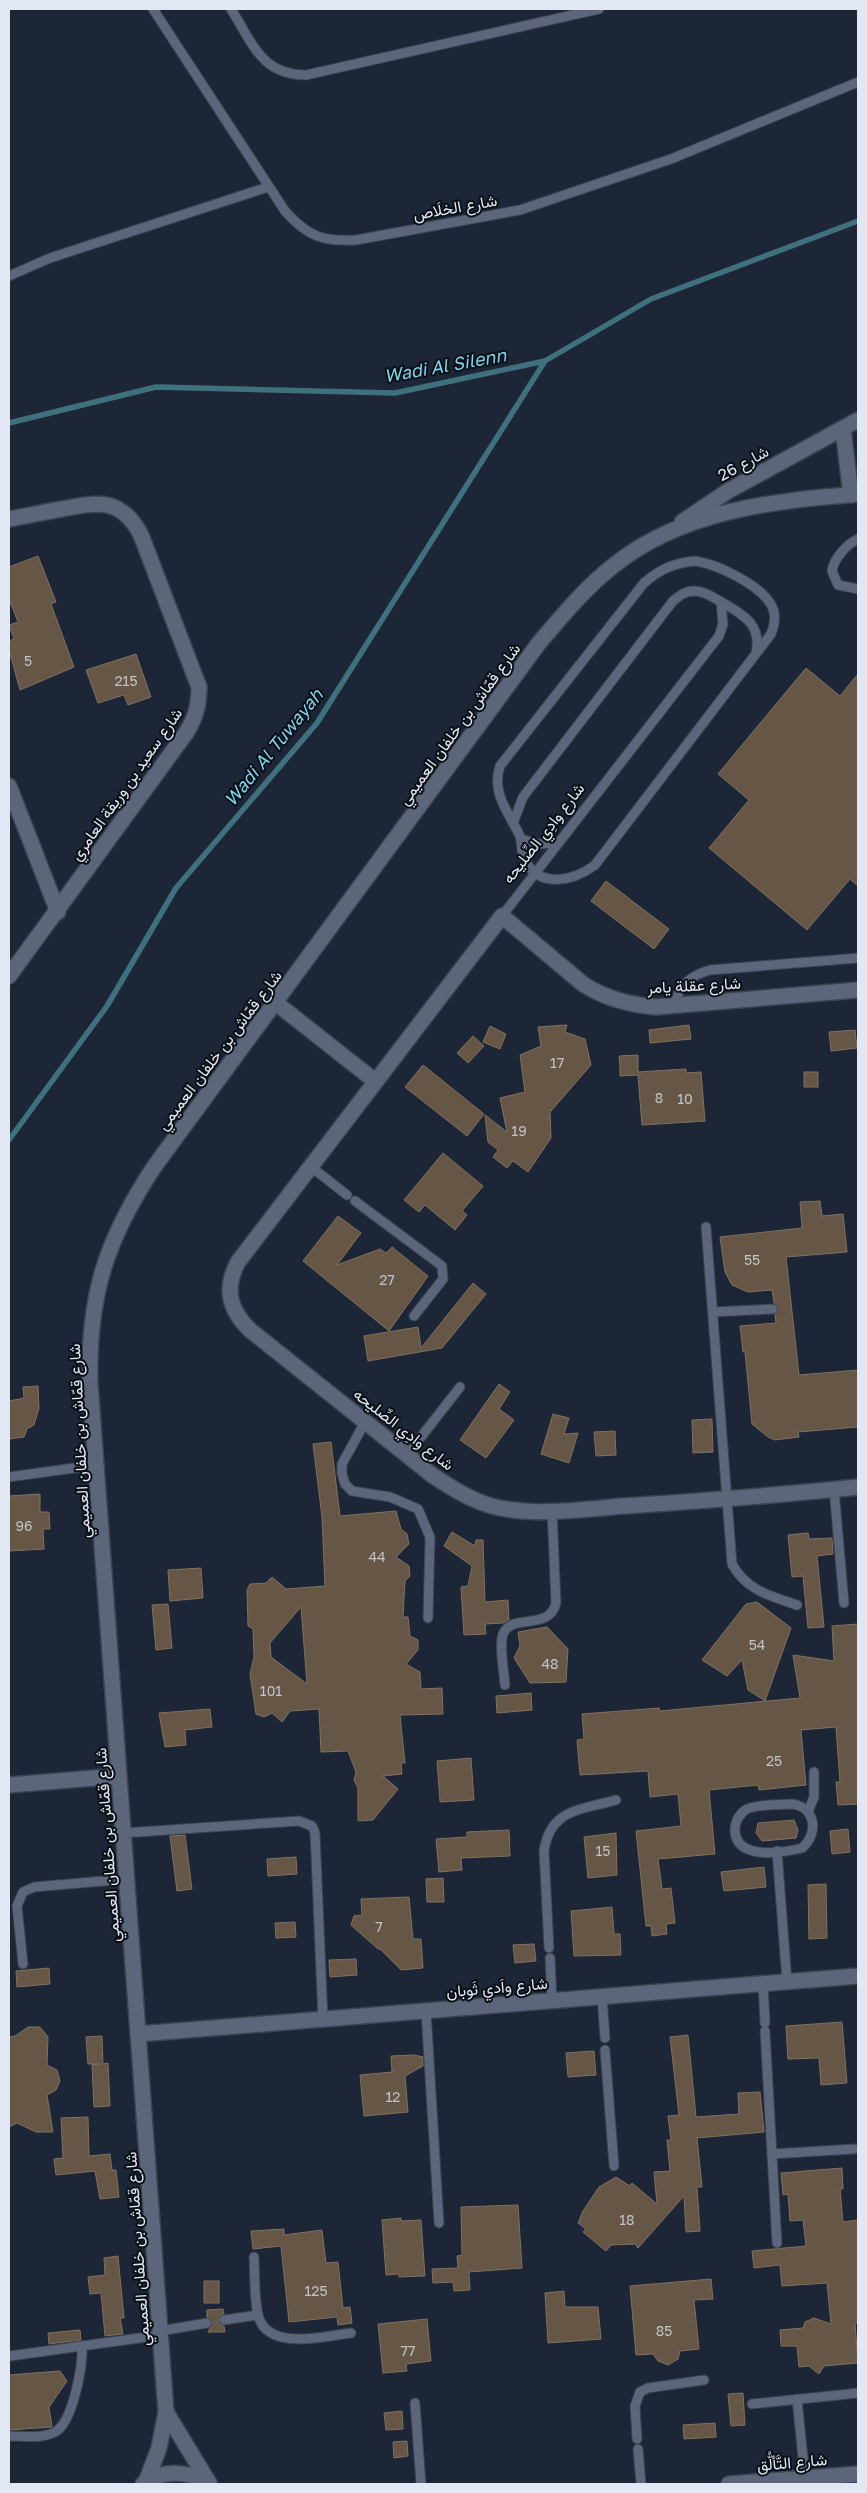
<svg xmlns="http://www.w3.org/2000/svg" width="867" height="2493" font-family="'Golos Text',Vazirmatn,sans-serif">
	<rect width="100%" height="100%" fill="#1d2636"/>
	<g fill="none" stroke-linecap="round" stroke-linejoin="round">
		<g stroke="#3e717d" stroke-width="5.5">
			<polyline points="9,423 156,387 395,393 545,361 651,299 858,221"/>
			<polyline points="9,1140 107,1006 176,888 317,723 545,361"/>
		</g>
	</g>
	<g fill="#665645" stroke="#81715f" fill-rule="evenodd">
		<polygon points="38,556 56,602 51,604 74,667 20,690 9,650 9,641 14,639 9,625 18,622 9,599 9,567"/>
		<polygon points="136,654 151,697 128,705 124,695 98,703 86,670"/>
		<polygon points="806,668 840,696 858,674 858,886 850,879 807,930 709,848 749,800 718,774"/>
		<polygon points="606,881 669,929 654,949 591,901"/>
		<polygon points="567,1025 565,1032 585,1039 591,1065 551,1111 550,1110 551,1138 528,1172 513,1161 507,1168 493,1157 498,1150 488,1142 485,1115 507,1132 500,1098 525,1092 520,1055 541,1046 538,1027"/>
		<polygon points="689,1025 691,1039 650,1043 649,1030"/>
		<polygon points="490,1026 506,1034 500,1049 483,1042"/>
		<polygon points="855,1030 857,1048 831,1051 829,1032"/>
		<polygon points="473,1036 484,1046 468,1063 457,1053"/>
		<polygon points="638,1055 638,1072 686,1069 686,1073 701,1072 705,1121 642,1125 638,1075 620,1076 620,1066 619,1056"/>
		<polygon points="423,1065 484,1114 467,1136 405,1087"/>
		<rect x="804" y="1072" width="14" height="15"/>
		<polygon points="443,1153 483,1186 462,1211 467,1215 455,1230 425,1205 419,1212 404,1200"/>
		<polygon points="820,1201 822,1216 843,1214 847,1252 786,1257 799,1375 858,1370 858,1427 798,1432 799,1437 775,1440 768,1437 752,1424 745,1352 743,1352 740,1326 776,1323 775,1315 779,1308 774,1303 772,1290 748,1292 732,1285 725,1272 720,1237 802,1228 800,1202"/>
		<polygon points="338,1216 361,1233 337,1265 380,1249 386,1253 392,1247 428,1276 389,1331 303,1261"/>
		<polygon points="473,1283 486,1294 442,1348 368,1361 364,1336 418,1327 421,1348"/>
		<polygon points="499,1384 510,1392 499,1409 514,1420 486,1458 460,1440"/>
		<polygon points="38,1386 39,1408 34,1425 27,1429 24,1437 9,1439 9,1401 24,1398 23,1387"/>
		<polygon points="553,1414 569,1418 564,1434 578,1433 569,1463 541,1454"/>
		<polygon points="712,1419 713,1452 693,1453 692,1420"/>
		<polygon points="615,1431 616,1455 596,1456 594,1432"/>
		<path d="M331,1442L340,1516L396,1511L401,1529L407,1534L409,1544L396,1557L409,1566L410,1576L405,1581L403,1617H408L410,1636L418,1640V1650L406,1664L420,1672L421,1689L442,1688L443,1714L400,1715L405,1763H401L402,1774L383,1776L398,1789L373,1820L358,1821V1788L354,1780L356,1772L348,1751L321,1752L319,1709L290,1711L282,1722L272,1713L264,1717L256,1714L250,1674L254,1657L253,1629L248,1626L247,1590L250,1584L266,1583L272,1577L286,1589L325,1586L322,1517L313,1444ZM301,1607L307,1684L271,1657L270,1643Z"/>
		<polygon points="40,1494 40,1512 49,1512 50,1529 43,1529 44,1549 9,1551 9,1496"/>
		<polygon points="452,1532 475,1546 476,1540 483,1540 485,1602 508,1600 509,1620 503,1623 485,1624 486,1634 464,1635 461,1587 468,1586 472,1566 444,1546"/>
		<polygon points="808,1533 809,1539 832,1538 833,1554 817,1556 824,1627 808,1628 803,1576 792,1577 788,1535"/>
		<polygon points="201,1568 203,1598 170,1601 168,1570"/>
		<polygon points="757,1602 791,1628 765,1701 748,1690 742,1660 727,1676 702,1660 746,1604"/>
		<polygon points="168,1604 172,1648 156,1650 152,1605"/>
		<polygon points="858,1624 858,1804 838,1805 836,1782 840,1782 836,1727 801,1730 806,1785 759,1790 758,1785 709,1790 715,1854 658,1859 662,1889 671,1888 675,1923 666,1924 667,1934 652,1936 651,1926 646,1926 636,1831 681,1826 678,1794 650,1797 648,1771 580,1775 577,1740 584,1739 582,1714 659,1708 660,1711 800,1698 793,1655 834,1661 832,1626"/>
		<polygon points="547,1627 568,1649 566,1682 530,1683 514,1658 520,1646 518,1632"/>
		<polygon points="531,1693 532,1710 497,1713 496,1696"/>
		<polygon points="210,1709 212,1727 185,1730 186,1745 165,1747 159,1713"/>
		<polygon points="471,1758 474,1800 440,1802 437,1761"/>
		<polygon points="794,1820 798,1830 796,1838 762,1841 756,1833 758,1823"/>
		<polygon points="848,1829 850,1852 832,1854 830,1831"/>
		<polygon points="509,1830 510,1856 461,1858 462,1870 439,1872 436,1839 467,1837 467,1832"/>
		<polygon points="616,1833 617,1875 588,1878 584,1837"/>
		<polygon points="185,1835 192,1889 177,1891 170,1836"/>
		<polygon points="296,1857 297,1874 268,1876 267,1859"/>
		<polygon points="764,1867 766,1887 724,1891 721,1872"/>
		<polygon points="443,1878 444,1902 427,1902 426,1879"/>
		<polygon points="826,1884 827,1938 809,1939 808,1885"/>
		<polygon points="409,1897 413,1939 421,1939 423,1968 401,1970 380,1949 378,1949 351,1925 354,1916 362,1915 361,1899"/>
		<polygon points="612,1907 614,1934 620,1934 621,1955 574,1956 571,1911"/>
		<polygon points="295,1922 296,1937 276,1938 275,1923"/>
		<polygon points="534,1944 536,1961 515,1963 513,1945"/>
		<polygon points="356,1959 357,1975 330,1977 329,1960"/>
		<polygon points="49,1968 50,1984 17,1987 16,1971"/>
		<polygon points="842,2022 847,2083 821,2085 819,2058 788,2059 786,2026"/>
		<polygon points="28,2027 40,2027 48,2037 47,2065 57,2070 60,2081 56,2090 47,2095 53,2132 36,2132 17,2123 9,2127 9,2037 15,2036"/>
		<polygon points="688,2035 696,2117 739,2114 738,2093 760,2092 764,2132 697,2138 702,2187 697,2187 700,2231 686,2232 684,2196 638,2248 635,2244 611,2245 606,2251 583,2232 586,2229 578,2223 583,2211 599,2187 616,2177 630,2186 632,2183 657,2204 654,2172 670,2171 667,2140 671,2140 668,2116 679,2115 670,2037"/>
		<polygon points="102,2036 103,2064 108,2063 110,2106 94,2107 92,2065 99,2064 88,2064 86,2037"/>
		<polygon points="594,2051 596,2075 568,2077 566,2053"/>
		<polygon points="414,2055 423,2057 423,2066 405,2076 408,2112 364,2116 360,2075 392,2072 391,2056"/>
		<polygon points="88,2117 89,2156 110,2154 112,2170 116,2170 119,2197 100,2199 95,2171 56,2175 54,2159 63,2158 61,2118"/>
		<polygon points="842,2168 843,2189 840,2189 843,2222 858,2220 858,2323 855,2323 858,2363 824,2366 819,2374 809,2366 799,2367 797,2346 781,2346 780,2330 803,2328 805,2322 814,2318 831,2324 827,2283 782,2286 780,2265 754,2268 752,2251 806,2246 803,2220 790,2221 788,2194 783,2195 781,2173"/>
		<polygon points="518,2205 522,2268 469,2272 470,2290 454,2291 453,2282 433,2283 432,2269 458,2268 457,2256 462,2255 461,2207"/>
		<polygon points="401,2218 401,2221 421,2220 425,2276 399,2277 399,2274 386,2275 382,2220"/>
		<polygon points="284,2229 284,2235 322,2230 326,2263 338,2262 343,2308 350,2307 352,2323 338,2325 337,2317 289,2322 281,2246 253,2249 251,2231"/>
		<polygon points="118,2256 124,2318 120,2318 123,2334 105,2336 101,2293 90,2294 88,2277 105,2275 104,2258"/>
		<polygon points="711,2279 713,2299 694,2300 699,2349 680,2351 678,2359 668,2365 658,2361 653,2354 636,2355 630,2286"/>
		<rect x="204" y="2281" width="15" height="22"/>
		<polygon points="564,2291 565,2307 598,2307 601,2339 548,2343 545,2293"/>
		<polygon points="223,2309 224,2314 220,2315 218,2320 219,2324 224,2326 225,2332 208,2332 213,2322 207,2317 207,2310"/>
		<polygon points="427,2319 431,2361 406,2364 407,2371 383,2373 378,2324"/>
		<polygon points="80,2330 81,2340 49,2344 48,2333"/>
		<polygon points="60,2371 67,2381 49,2407 52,2427 9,2430 9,2375"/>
		<polygon points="743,2393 745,2425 731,2426 728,2394"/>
		<polygon points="402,2411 403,2429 386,2430 384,2413"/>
		<polygon points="715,2423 716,2437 684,2439 683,2425"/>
		<polygon points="407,2441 408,2456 394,2458 393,2442"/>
	</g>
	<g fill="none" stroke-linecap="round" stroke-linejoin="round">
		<defs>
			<g id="lane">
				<path d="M153,9L285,211C307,236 323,242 356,240L520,210L671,159L858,82"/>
				<path d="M231,9C252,42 261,75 306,75L599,9"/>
				<polyline points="9,276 50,258 268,187"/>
				<path d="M858,539C847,544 834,558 832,571L838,585L858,589"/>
				<path d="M695,561C717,564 758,584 770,603C777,613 775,624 771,634L595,865C574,881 539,889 525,860C520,852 523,842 519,834C508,812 491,792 500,766L644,583C660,569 674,563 695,561Z"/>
				<path d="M513,823L523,797L673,601C679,596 685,591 694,591C705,591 714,598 723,603C744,615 762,625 756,653"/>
				<polyline points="521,839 539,844 557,843"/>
				<polyline points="502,916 719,636 723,624 721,602"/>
				<path d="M676,1005C676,986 692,975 710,970L858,958"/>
				<polyline points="310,1166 347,1195"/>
				<polyline points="355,1201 442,1266 443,1279 414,1316"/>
				<path d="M706,1227L732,1564C746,1590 770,1596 797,1605"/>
				<polyline points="713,1312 773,1309"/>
				<polyline points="365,1422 342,1464 342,1474 345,1484 352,1491 390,1497 418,1509 430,1537 428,1618"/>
				<polyline points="407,1455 460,1387"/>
				<polyline points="9,1477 96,1465"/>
				<polyline points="834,1489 844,1603"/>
				<path d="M505,1685C504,1672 499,1645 503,1634C512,1612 549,1632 556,1603L552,1511"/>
				<path d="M789,1804C815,1804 820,1833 802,1848C782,1853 733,1861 735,1828C736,1820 740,1813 747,1809C758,1804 777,1805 789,1804Z"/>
				<polyline points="808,1812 814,1797 814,1772"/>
				<polyline points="123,1833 299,1821 312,1826 315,1833 323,2019"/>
				<polyline points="777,1851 787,1982"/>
				<path d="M549,1948L544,1851C550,1809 581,1810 616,1800"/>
				<polyline points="550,1958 552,2001"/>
				<polyline points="23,1964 17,1906 23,1892 34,1887 127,1879"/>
				<polyline points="763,1984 765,2023"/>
				<polyline points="602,1996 605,2038"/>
				<polyline points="426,2011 439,2223"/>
				<polyline points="765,2031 777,2243"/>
				<polyline points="605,2050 614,2166"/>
				<polyline points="772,2154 854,2149"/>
				<path d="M254,2257C255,2276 254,2297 258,2315C267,2352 325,2336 351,2333"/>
				<polyline points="224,2320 258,2315"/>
				<polyline points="160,2331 207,2323"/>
				<polyline points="10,2356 161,2335"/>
				<polyline points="797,2399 805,2478"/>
				<polyline points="415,2403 421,2484"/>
				<polyline points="752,2404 858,2393"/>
				<path d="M9,2436C23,2436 42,2439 55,2432C73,2422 83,2366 82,2346"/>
				<polyline points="637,2439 635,2406 640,2392 648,2388 704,2380"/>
				<polyline points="638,2449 641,2484"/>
			</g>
			<g id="street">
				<polyline points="843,429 851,495"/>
				<path d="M9,519C27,516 44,512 62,509C98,502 121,497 141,535L199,687C199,705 196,717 186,733L9,976"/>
				<polyline points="682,522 728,491 858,420"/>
				<polyline points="9,786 58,912"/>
				<path d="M858,990L656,1007C629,1005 606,999 583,984L502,916L238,1262C224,1288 229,1310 250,1330L432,1475C453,1489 475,1503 500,1508C540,1516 584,1509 624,1506C702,1501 780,1495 858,1487"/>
				<polyline points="276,1003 375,1081"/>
				<polyline points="9,1785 119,1776"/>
				<polyline points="138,2034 858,1976"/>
				<polyline points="166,2412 209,2483"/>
				<path d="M146,2482L159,2448L166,2412L90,1383C88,1295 106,1240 154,1167L539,643C562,616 585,588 613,566C682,510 774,501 858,494"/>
				<path d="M143,2484C163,2469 188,2471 209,2483"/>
				<polyline points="729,2484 858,2474"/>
			</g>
		</defs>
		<use href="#lane" stroke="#3b4250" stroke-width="11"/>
		<use href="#street" stroke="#3b4250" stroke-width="18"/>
		<use href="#lane" stroke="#5b667a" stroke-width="9"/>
		<use href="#street" stroke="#5b667a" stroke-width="15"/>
	</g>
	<g text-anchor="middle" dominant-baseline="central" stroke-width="4" stroke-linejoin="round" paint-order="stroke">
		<g font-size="14" fill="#c2c3c8">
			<text x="28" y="660">5</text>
			<text x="126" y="680">215</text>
			<text x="557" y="1062">17</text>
			<text x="659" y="1097">8</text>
			<text x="685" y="1098">10</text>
			<text x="519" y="1130">19</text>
			<text x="752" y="1259">55</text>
			<text x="387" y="1279">27</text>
			<text x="24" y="1525">96</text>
			<text x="377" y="1556">44</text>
			<text x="757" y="1644">54</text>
			<text x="550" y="1663">48</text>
			<text x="271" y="1690">101</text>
			<text x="774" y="1760">25</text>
			<text x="603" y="1850">15</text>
			<text x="379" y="1926">7</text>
			<text x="393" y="2096">12</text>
			<text x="627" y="2219">18</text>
			<text x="316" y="2290">125</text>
			<text x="664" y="2330">85</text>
			<text x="408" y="2350">77</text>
		</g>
		<g font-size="16" fill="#e1e7f3" stroke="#0b0f16">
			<text transform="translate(455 207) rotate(-10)">شارع الخلَاص</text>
			<text transform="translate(743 463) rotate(-29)">شارع 26</text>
			<text transform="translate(459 724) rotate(-54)">شارع قمّاش بن خلفان العميمي</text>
			<text transform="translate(126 784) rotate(-55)">شارع سعيد بن وريقة العامري</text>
			<text transform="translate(543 833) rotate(-52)">شارع وادِي الصِّليحه</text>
			<text transform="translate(694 985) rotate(-3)">شارع عقلة يامر</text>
			<text transform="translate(219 1050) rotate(-53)">شارع قمّاش بن خلفان العميمي</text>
			<text transform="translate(404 1429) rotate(38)">شارع وادِي الصِّليحه</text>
			<text transform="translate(79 1441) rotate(-93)">شارع قمّاش بن خلفان العميمي</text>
			<text transform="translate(107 1845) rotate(-94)">شارع قمّاش بن خلفان العميمي</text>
			<text transform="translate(497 1987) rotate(-5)">شارع واَدي ثَوبان</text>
			<text transform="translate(137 2249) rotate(-94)">شارع قمّاش بن خلفان العميمي</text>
			<text transform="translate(792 2462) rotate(-5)">شارع التَّألُّق</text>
		</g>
		<g font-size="18" font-style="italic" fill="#7dd3e8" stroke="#0b0f16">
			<text transform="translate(445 365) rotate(-10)">Wadi Al Silenn</text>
			<text transform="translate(273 747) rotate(-51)">Wadi Al Tuwayah</text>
		</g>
	</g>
	<rect width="867" height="2493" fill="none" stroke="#e1e7f3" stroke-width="20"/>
</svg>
